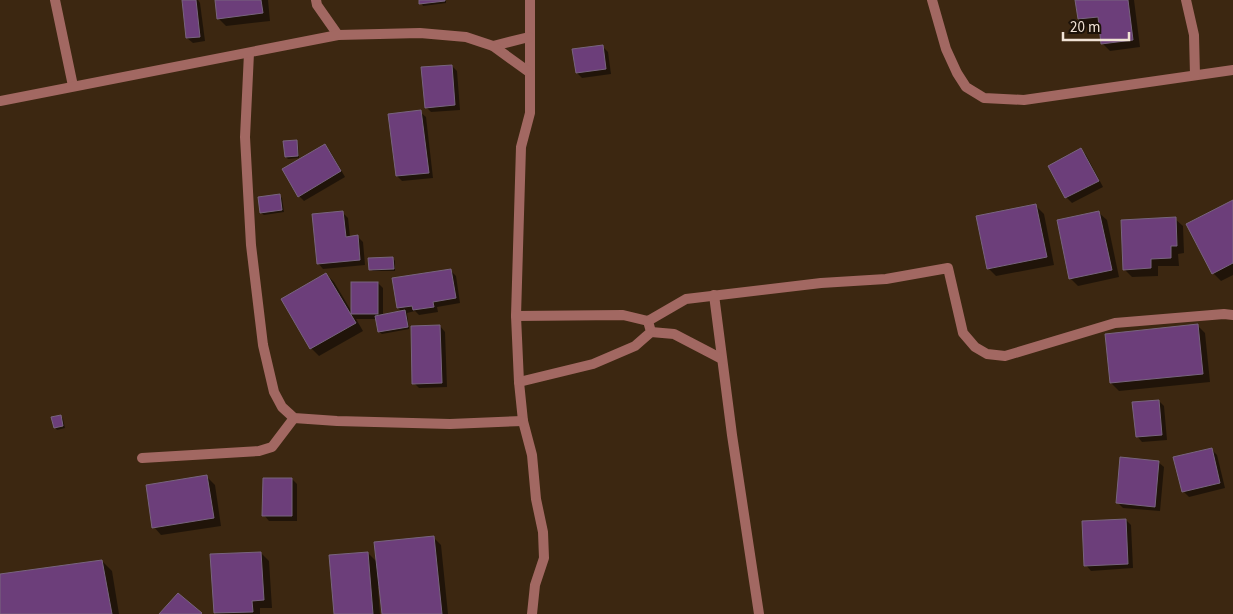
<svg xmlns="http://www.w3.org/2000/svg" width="1233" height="614" font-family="'Source Sans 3',sans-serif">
	<rect width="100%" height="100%" fill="#3c2711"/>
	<g fill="#0007">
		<polygon points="183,0 198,0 200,3 205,41 193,43 187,38"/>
		<polygon points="216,0 268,0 270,21 226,26 218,18"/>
		<polygon points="420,0 446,0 446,3 423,6"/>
		<polygon points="1077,0 1134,0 1140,47 1110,51 1102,43 1100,25 1087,27 1079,19"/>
		<polygon points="602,46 608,52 611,74 582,78 577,73"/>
		<polygon points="452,66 457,71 460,110 431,112 426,107"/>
		<polygon points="420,112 426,117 433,178 402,181 397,176"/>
		<polygon points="296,141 298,143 299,158 288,159 286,157"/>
		<polygon points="324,145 330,151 345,177 304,201 299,196"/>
		<polygon points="1081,150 1086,155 1103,187 1072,203 1066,197 1050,166"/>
		<polygon points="279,195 282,198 284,212 264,215 261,213"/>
		<polygon points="1233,202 1233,275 1221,281 1213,273"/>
		<polygon points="1036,206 1044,214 1054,265 996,276 988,268"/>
		<polygon points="342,212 348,218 350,237 358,237 363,242 365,265 323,269 318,263"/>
		<polygon points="1099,213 1107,220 1119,277 1078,286 1070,278"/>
		<polygon points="1175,219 1183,226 1184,253 1178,254 1179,266 1158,266 1158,276 1132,277 1124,269"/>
		<polygon points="393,258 395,261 395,271 373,271 370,269"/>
		<polygon points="450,270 456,276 460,303 437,307 438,312 419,315 415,311 407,313 409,329 382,334 379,332 377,319 356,319 363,331 319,356 311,348 326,274 334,282 353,314 378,283 383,288 383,316 402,312 398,308"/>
		<polygon points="440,326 445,332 447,387 419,388 414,383"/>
		<polygon points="1198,326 1205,333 1210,382 1119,391 1111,383 1106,335"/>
		<polygon points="1159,401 1164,406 1167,440 1142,442 1137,436"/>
		<polygon points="61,416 63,419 65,428 57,430 55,427"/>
		<polygon points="1212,450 1217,455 1225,488 1189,497 1183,491"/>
		<polygon points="1158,462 1164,467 1160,511 1123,508 1118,503"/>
		<polygon points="207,477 215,485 221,526 161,535 154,527"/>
		<polygon points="292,479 297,484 297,521 269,521 264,515"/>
		<polygon points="1126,520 1131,525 1133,568 1091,571 1086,565"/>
		<polygon points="433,537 441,545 448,614 383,614 380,587 378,587 380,614 335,614 368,553 378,563"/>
		<polygon points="261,553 269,561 272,608 260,608 260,614 216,614 215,613"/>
		<polygon points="102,561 112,571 119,614 0,614 0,575"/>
	</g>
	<g fill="#6c3e7a" stroke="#78647e">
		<polygon points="182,0 196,0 200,37 186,38"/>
		<polygon points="215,0 261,0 263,13 217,19"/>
		<polygon points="419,0 445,0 445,1 419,4"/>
		<polygon points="1075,0 1128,0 1133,40 1101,44 1098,17 1078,19"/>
		<polygon points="603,45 606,69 576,73 572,49"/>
		<polygon points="452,65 455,105 425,108 421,67"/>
		<polygon points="421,110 429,173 396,176 388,114"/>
		<polygon points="297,140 298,156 285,157 283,141"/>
		<polygon points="325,144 341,171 298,197 282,169"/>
		<polygon points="1081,148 1099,181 1065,198 1048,166"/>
		<polygon points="280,194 282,210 260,213 258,197"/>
		<polygon points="1233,200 1233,263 1212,274 1186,224"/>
		<polygon points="1036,204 1047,257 987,269 976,216"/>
		<polygon points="343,211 346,237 358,235 360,260 317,264 312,214"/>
		<polygon points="1099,211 1112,270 1069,279 1057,220"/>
		<polygon points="1176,217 1177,246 1171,246 1171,258 1151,259 1151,268 1123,270 1121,220"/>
		<polygon points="393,257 394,269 369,270 368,258"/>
		<polygon points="451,269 456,298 433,302 434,307 413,310 412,306 397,308 392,278"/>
		<polygon points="326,273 356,323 310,349 281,299"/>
		<rect x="351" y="282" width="27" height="32"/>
		<polygon points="405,310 408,327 378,332 375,316"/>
		<polygon points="1198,324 1203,374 1110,383 1105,334"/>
		<polygon points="440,325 442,383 412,384 411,326"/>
		<polygon points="1159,400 1162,435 1136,437 1132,402"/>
		<polygon points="61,415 63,426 54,428 51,417"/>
		<polygon points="1212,448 1220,483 1182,492 1173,457"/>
		<polygon points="1120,457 1159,461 1155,507 1116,503"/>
		<polygon points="207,475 214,518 152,528 146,485"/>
		<polygon points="263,478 292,478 292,516 262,516"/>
		<polygon points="1126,519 1128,564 1084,566 1082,521"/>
		<polygon points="434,536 442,614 382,614 374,542"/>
		<polygon points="261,552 264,600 252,601 253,612 214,613 210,554"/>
		<polygon points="368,552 373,614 334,614 329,555"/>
		<polygon points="102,560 112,614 0,614 0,574"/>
		<polygon points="178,593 202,613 201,614 159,614"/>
	</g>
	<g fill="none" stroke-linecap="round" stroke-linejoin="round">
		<g stroke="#a26862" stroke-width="10">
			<polyline points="55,0 73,86"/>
			<polyline points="316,0 317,5 338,35"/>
			<polyline points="530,0 530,113 521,147 516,316 519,382 523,421 532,455 536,499 543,532 544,558 535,585 532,614"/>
			<polyline points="932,0 946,49 957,73 966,87 984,98 1024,100 1233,70"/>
			<polyline points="1186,0 1194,35 1195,75"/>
			<polyline points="493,46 529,37"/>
			<polyline points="249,53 245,137 251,245 263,345 274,392 282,407 294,418 337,421 450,424 523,421"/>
			<polyline points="0,101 338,35 420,33 466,37 493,46 529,72"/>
			<polyline points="714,295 732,435 759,614"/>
			<polyline points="516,316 623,315 648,321 686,299 821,283 886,279 948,268 963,333 975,347 987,354 1005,356 1115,323 1224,314 1233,315"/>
			<polyline points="651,332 674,334 722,359"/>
			<polyline points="519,382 593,364 635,346 651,332 648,321"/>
			<polyline points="142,458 259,451 272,447 294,418"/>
		</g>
	</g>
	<path d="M1063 32v8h66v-8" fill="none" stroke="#f1e3d6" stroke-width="2.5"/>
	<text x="1070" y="32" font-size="15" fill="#f1e3d6" stroke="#1c1209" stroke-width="4" paint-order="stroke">20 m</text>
</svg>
